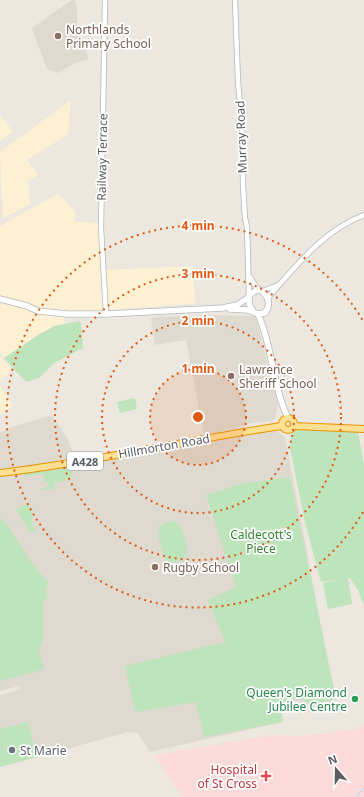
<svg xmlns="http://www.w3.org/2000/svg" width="364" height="797" font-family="'Noto Sans',sans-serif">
	<rect width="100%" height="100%" fill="#ece8df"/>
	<g fill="#fef1d3">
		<polygon points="71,100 68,134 27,160 38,175 28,181 30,204 3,218 0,152"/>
		<polygon points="0,116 13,131 0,141"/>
		<polygon points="58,194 75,211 75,222 99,223 100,249 103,270 193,266 195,303 89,312 53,312 52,316 64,317 65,324 54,326 44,332 42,332 4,358 0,351 0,304 16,306 17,303 0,297 0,227 5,223"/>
		<polygon points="0,356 12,370 0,381"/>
		<polygon points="0,386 13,406 0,415"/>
	</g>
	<g fill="#dedad0">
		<polygon points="72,0 74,0 77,6 77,22 88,59 73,64 58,73 47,69 32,28"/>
		<polygon points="212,315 254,316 256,318 278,407 275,419 271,421 251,423 230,430 204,435 186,340 155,345 151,319 154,317"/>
		<polygon points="52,415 67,438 79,466 129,455 276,431 285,437 329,668 337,700 312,707 299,701 280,703 283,722 150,752 138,733 128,732 37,757 28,722 0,729 0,696 20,689 19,686 0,691 0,433 6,429"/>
	</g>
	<polygon fill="#fbdbda" points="364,724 364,797 182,797 154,755 271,735 302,736 357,729"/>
	<g fill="#bee4bb">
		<polygon points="79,321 81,323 83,348 54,363 39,378 26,382 4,358 43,332 44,332 54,326"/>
		<polygon points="135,398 137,409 120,413 117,402"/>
		<polygon points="295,430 358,432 364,465 364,606 358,590 350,578 348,578 352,604 328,609 323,583 341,579 321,582 305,522 290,448 291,436"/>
		<polygon points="71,467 73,475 64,481 56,482 53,489 44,490 42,489 49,486 48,483 45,483 43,474 25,476 24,474"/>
		<polygon points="290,477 336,699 312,705 299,697 280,702 283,722 204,737 196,702 135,712 125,666 225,642 208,600 236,587 206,495 244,483"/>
		<polygon points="27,504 31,507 31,510 33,511 32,523 35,530 30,533 16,509"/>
		<polygon points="0,519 6,523 30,561 48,582 47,587 45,588 48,598 43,601 43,640 39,650 44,669 0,681"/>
		<path d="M173,521C175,522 176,522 178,524C183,528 189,550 186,556C182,562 172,564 167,560C163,556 162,550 161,545C157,532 155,523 173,521Z"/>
		<polygon points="28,722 37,757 0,767 0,729"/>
	</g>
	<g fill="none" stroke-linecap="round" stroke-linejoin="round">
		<polyline stroke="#9cdaff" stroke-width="1" points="356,797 364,788"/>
		<defs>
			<g id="tertiary">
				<polyline points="105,0 101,228 106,314"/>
				<polyline points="235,0 238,81 242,127 243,185 245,218 247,227 249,295"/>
				<polyline points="250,277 258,290"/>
				<polyline points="263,291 278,285"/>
				<path d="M268,299L270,295C298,264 324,230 364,215"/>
			</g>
			<g id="secondary">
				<polyline points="0,299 27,306 38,311 67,314 106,314 223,308 237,305 248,298"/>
				<path d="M230,309L248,310L258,314L265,313C271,305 269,296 260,290L255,291L249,295V304L253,311"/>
				<path d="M258,314C273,347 272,385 288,418"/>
			</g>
			<g id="trunk">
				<circle cx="288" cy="424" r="6"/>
				<polyline points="294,426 364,429"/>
				<path d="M0,473C95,462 187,440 281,426"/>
			</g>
		</defs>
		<use href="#tertiary" stroke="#b2b6bb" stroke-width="6"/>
		<use href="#secondary" stroke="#b3b8bd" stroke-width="7"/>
		<use href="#trunk" stroke="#eb9200" stroke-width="8"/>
		<use href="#tertiary" stroke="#fff" stroke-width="4.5"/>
		<use href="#secondary" stroke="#fff" stroke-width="5.5"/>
		<use href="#trunk" stroke="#fee093" stroke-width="6"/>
	</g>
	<circle cx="198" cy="417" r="48" fill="#e15910" fill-opacity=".12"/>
	<g fill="none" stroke="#e15910" stroke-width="2" stroke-dasharray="2 4">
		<circle cx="198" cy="417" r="48"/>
		<circle cx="198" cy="417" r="96"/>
		<circle cx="198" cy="417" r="143"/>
		<path d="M363 512A191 191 0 1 1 363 321"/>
	</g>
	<g fill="#8d6e63" stroke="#fff" stroke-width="1.5">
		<circle cx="58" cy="36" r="4"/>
		<circle cx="231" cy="376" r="4"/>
		<circle cx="155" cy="567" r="4"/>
	</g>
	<circle fill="#2e9e5b" stroke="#fff" stroke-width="1.5" cx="355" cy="699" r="4"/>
	<circle fill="#6b7280" stroke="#fff" stroke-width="1.5" cx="12" cy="750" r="4"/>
	<path fill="#e0444e" stroke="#fff" stroke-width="1.5" d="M264 770h4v4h4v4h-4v4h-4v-4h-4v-4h4z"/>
	<g text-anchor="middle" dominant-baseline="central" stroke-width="3.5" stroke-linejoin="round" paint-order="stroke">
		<rect fill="#fff" stroke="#8a8e90" stroke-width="1" x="67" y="452" width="36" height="18" rx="3"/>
		<g font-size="11" font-weight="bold" fill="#585d61">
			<text x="85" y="461">A428</text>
		</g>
		<g font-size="12" fill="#785e54" stroke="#fff" text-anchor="start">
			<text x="66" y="29">Northlands<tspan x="66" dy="14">Primary School</tspan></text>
			<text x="239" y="369">Lawrence<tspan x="239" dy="14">Sheriff School</tspan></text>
			<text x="163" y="567">Rugby School</text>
		</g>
		<g font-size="12" fill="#585d61" stroke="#fff">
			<text transform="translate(241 137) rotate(-92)">Murray Road</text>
			<text transform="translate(102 157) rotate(-89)">Railway Terrace</text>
			<text transform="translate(164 446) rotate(-10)">Hillmorton Road</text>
		</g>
		<g font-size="12" fill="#358434" stroke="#fff">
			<text x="261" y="534">Caldecott's<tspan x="261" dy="14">Piece</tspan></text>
		</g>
		<g font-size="12" fill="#27864d" stroke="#fff" text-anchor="end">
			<text x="347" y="692">Queen's Diamond<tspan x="347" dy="14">Jubilee Centre</tspan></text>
		</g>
		<g font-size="12" fill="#5b616d" stroke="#fff" text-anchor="start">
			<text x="20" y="750">St Marie</text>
		</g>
		<g font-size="12" fill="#be3a42" stroke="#fff" text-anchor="end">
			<text x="257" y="769">Hospital<tspan x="257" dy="14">of St Cross</tspan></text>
		</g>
	</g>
	<circle cx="198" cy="417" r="6" fill="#e15910" stroke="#fff" stroke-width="2"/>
	<g font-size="12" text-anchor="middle" font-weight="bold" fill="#e15910" stroke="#fff" stroke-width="3.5" stroke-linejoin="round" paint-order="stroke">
		<text x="198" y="230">4 min</text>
		<text x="198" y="278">3 min</text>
		<text x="198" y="325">2 min</text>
		<text x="198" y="373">1 min</text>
	</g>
	<g transform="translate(336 769) rotate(340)" stroke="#ffffff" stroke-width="3" paint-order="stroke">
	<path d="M0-3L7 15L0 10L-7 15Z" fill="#585d61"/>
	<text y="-6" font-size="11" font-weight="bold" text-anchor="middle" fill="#585d61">N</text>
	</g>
</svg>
